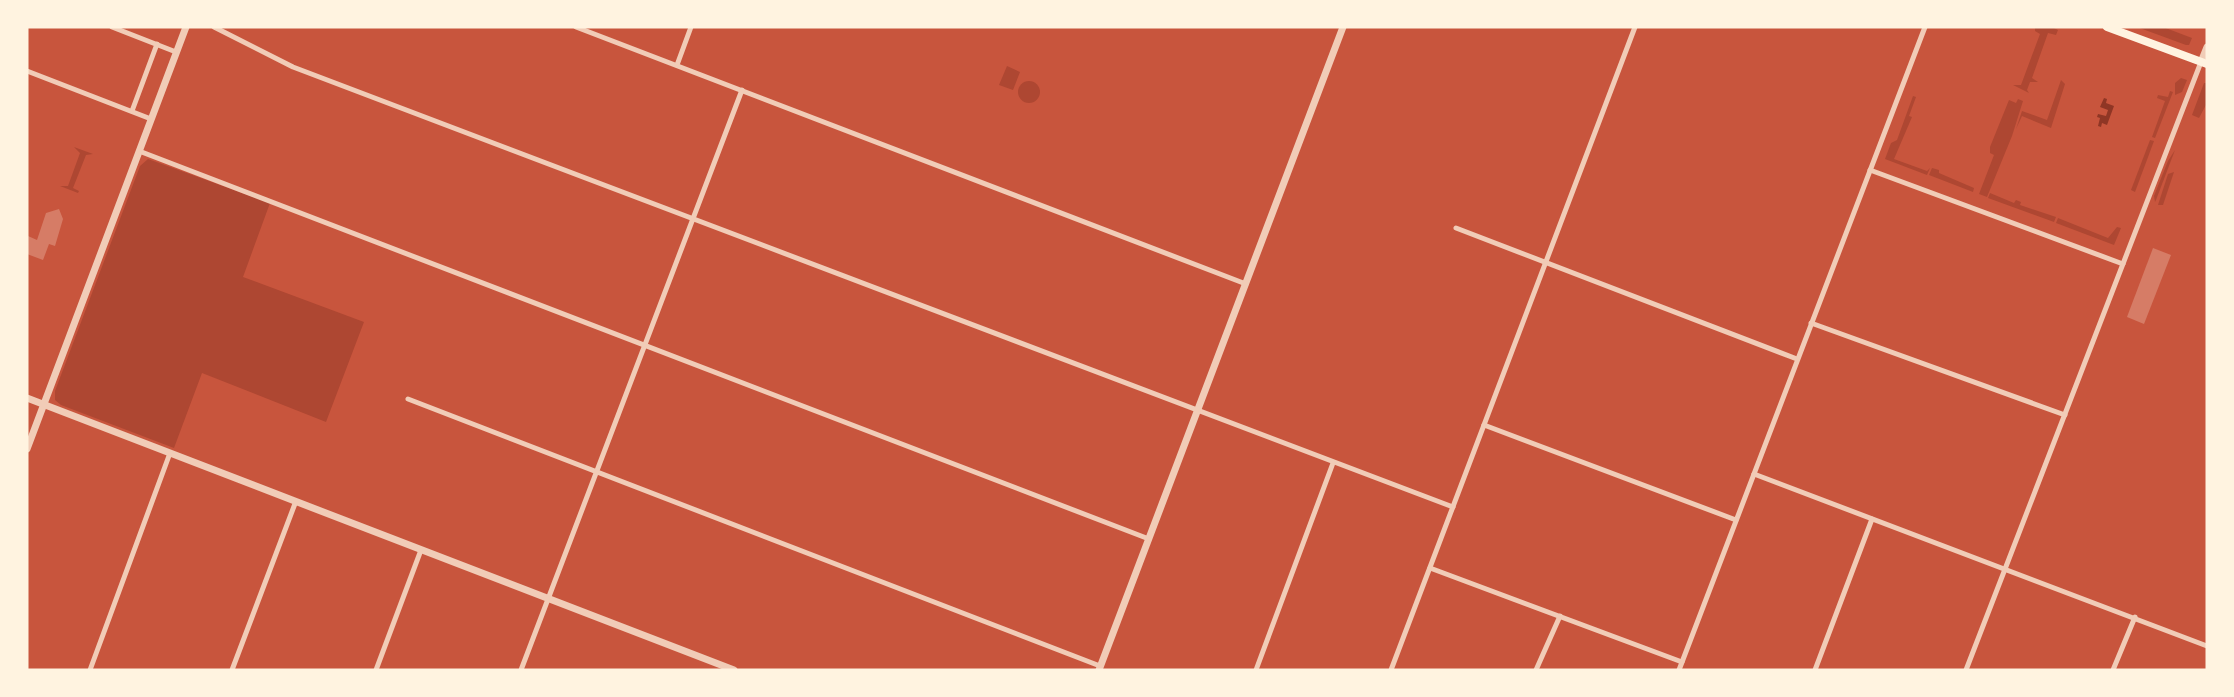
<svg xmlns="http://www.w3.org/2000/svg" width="2234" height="697" font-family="Montserrat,sans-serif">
	<rect width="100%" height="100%" fill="#c8553d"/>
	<g fill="#ae4732">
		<polygon points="2035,27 2052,27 2058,30 2056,35 2048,33 2032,78 2038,82 2030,82 2027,90 2029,93 2013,85 2021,85 2040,34 2035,31"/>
		<polygon points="2137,27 2163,27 2192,38 2189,45 2186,45"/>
		<polygon points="1007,66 1020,72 1013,90 999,85"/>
		<polygon points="2181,78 2187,80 2182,92 2175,95 2175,83"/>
		<polygon points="2061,80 2065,84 2051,128 2022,116 2016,129 2022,111 2047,120"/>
		<circle cx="1029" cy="92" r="11"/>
		<polygon points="2204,83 2207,83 2207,103 2199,118 2192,115"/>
		<polygon points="2170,91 2173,92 2155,138 2152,137 2165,101 2157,98 2158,95 2168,97"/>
		<polygon points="1913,96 1916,97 1909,116 1912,117 1894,159 1927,171 1930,168 1927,175 1885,159 1891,143 1897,140"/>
		<polygon points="2018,99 2023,101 2012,136 1987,197 1979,194 1994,155 1990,153 1990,147 2009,100 2016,103"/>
		<polygon points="2150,140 2154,141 2135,192 2131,190"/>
		<polygon points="74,147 93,154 86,155 73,188 79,191 78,193 60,186 68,186 80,153"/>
		<polygon points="2175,150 2156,200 2155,202 2154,196 2168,161"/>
		<polygon points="148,159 270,203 243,277 364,322 326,422 202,373 174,448 61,405 55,400 55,391 140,166"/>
		<polygon points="1932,168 1939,170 1939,173 1974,188 1973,192 1929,175"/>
		<polygon points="2174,172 2163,205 2158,205 2168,174"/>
		<polygon points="1990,193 2014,203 2016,200 2021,202 2020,205 2056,217 2054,222 1988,198"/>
		<polygon points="2058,218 2108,238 2117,227 2121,228 2114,245 2056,223"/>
	</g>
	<polygon fill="#8f3625" points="2104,98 2107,99 2106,103 2114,106 2107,125 2102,123 2101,127 2098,126 2100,118 2097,117 2098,114 2106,116 2108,110 2100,107"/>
	<g fill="#d67c66">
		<polygon points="59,209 63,219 55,246 49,244 43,260 27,254 28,236 37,240 46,213"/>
		<polygon points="2153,248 2171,255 2144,324 2127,317"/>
	</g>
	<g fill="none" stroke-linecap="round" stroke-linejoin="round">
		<g stroke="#f1ccb7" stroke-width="5">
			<polyline points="112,27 176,52"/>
			<polyline points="214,27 293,67 1453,507"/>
			<polyline points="576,27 1246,284"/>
			<polyline points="677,65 691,27"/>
			<polyline points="27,71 151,119"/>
			<polyline points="132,111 157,44"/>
			<polyline points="139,151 1149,539"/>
			<polyline points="1870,170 2123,264"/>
			<polyline points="1456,228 1797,359"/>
			<polyline points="1811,323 2065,415"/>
			<polyline points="408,399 1100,666"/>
			<polyline points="1484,425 1736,520"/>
			<polyline points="1754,474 2207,646"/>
			<polyline points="1430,568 1682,662"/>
			<polyline points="90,670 170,453"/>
			<polyline points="232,670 296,501"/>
			<polyline points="376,670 421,550"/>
			<polyline points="521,670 742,90"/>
			<polyline points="1256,670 1333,463"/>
			<polyline points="1391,670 1635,27"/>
			<polyline points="1536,670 1560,616"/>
			<polyline points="1679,670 1925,27"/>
			<polyline points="1815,670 1872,519"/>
			<polyline points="1966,670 2201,62"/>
			<polyline points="2113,670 2135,617"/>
		</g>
		<g stroke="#f1ccb7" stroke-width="7">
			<polyline points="2201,62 2207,47"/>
			<polyline points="27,398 734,670"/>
			<polyline points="27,449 186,27"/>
			<polyline points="1099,670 1343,27"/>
		</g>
		<polyline stroke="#fff3e0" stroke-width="8" points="2107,27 2207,64"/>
	</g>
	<rect width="2234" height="697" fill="none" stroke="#fff3e0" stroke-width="57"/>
</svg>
